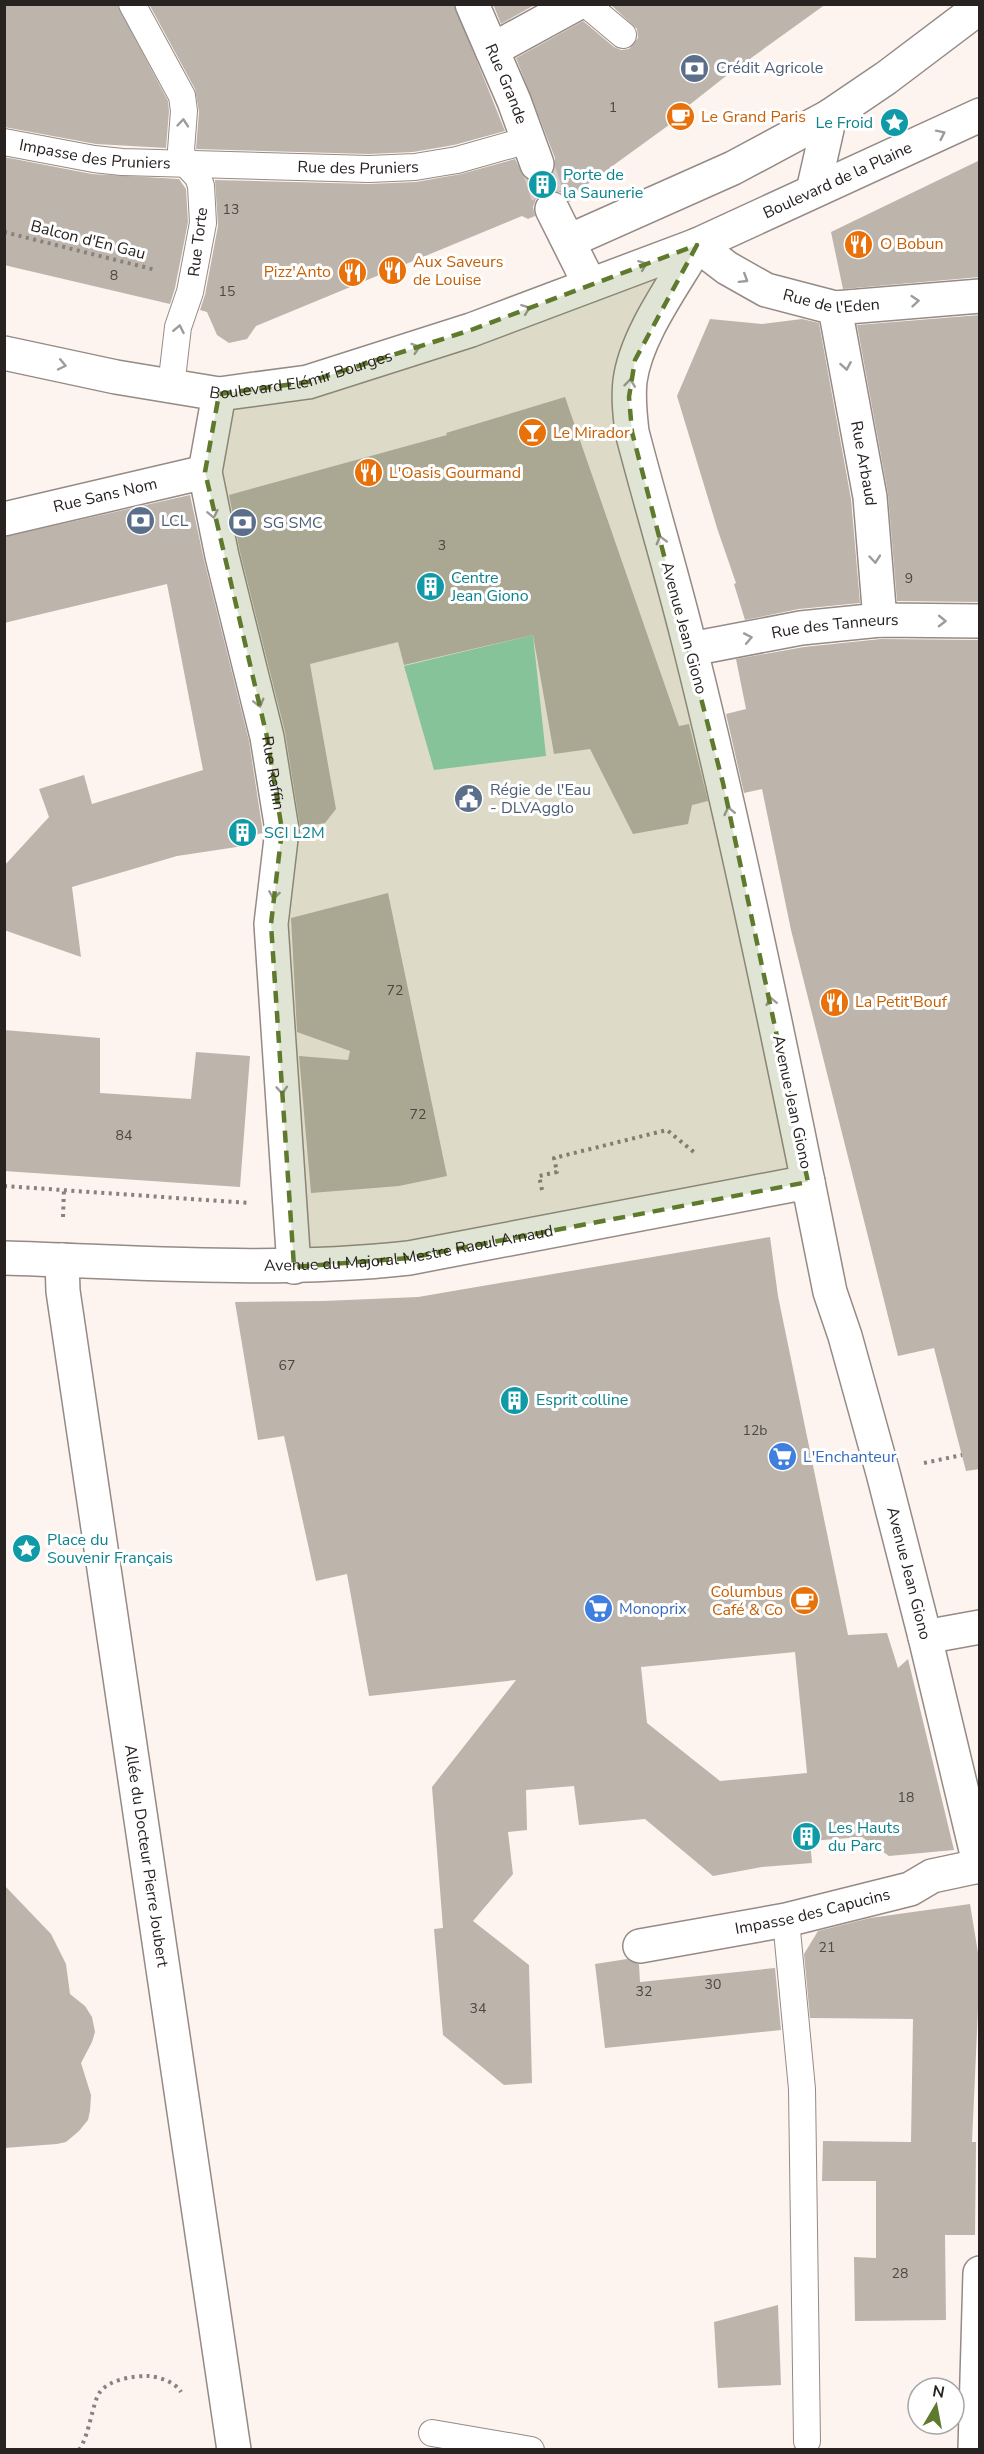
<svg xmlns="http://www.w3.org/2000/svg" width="984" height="2454" font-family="'Nunito Sans',sans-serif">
	<rect width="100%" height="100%" fill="#fdf4ef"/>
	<polygon fill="#90d6b3" points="533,635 546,756 434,770 404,666"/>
	<g fill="#bdb4ac" fill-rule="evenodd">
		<polygon points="4,4 117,4 168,101 169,111 166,148 96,144 4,127"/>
		<polygon points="149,4 454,4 505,131 454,145 413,152 369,154 196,149 199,112 195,89"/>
		<polygon points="493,4 536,4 501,24"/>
		<polygon points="610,4 826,4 726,76 688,106 691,109 578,191 577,198 569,202 562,193 553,190 544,192 536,199 533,207 535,216 528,219 522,216 256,326 247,339 229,343 217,335 207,312 200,310 205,295 218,226 215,180 369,184 416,182 461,174 515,159 525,179 534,182 544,181 552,176 555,167 555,158 516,58 583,21 614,47 621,50 629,49 638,38 637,29"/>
		<polygon points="4,157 92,174 179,179 186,189 188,222 175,288 170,304 4,265"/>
		<polygon points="980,160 980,277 843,289 831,232"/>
		<polygon points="980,315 980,602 897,601 888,494 857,325"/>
		<polygon points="710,319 762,324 802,319 819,323 851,499 860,603 799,609 745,620 734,584 736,583 718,531 677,396"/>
		<polygon points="565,397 679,726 689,724 708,801 692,805 688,824 633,834 590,749 554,754 533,635 404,665 398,642 310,664 336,809 325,823 300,827 285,732 240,552 229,495 447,435 446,433"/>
		<polygon points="190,495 204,560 249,741 263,833 258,834 250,845 177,856 72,887 81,957 4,930 4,866 49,817 39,789 84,775 92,804 203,770 167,584 4,623 4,537"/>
		<polygon points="881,639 980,640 980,1469 966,1471 934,1348 898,1356 791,930 762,789 744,793 726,714 746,709 736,659 804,647"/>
		<polygon points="388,893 447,1176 399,1186 311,1193 299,1056 348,1060 350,1051 297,1032 291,918"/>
		<polygon points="4,1030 100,1038 100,1093 191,1099 196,1052 250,1056 240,1187 4,1171"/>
		<path d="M770,1237L778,1296L848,1635L887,1633L898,1668L908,1659L954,1850L889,1856L862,1837L810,1841L812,1863L762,1867L713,1876L645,1819L579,1825L574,1786L526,1790L527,1830L508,1832L513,1874L473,1921L529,1965L532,2083L504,2085L443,2035L434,1929L443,1928L432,1787L516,1680L369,1696L347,1574L316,1581L284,1436L258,1440L235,1302L323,1301L418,1297ZM795,1652L807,1773L720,1781L647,1723L641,1667Z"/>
		<polygon points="4,1885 51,1934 66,1964 70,1994 85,2006 92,2017 95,2032 92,2042 81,2063 91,2095 90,2111 88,2120 79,2131 66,2142 57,2144 4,2148"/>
		<polygon points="970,1904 980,1965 972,2142 976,2142 975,2235 945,2235 946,2320 855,2321 854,2257 876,2258 876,2181 822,2181 823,2141 911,2142 913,2019 810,2018 804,1954 818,1931 870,1918"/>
		<polygon points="627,1959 639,1964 640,1982 775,1968 781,2030 605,2048 595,1964"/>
		<polygon points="778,2305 781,2385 718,2388 714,2322"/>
	</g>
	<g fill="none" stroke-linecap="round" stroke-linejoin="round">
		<polyline stroke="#d2cac6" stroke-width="33" stroke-dasharray="33 16" stroke-linecap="butt" points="537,164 552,209"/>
		<defs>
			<g id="lane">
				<polyline points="132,4 182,96 184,111 181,150 184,162 198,177 201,186 203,223 190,292 178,327 171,387"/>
				<polyline points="586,4 623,35"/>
				<path id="s1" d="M4,142L94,159L122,162L369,169L415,167L457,160L528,140"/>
				<polyline points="786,1920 802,2089 807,2441"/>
				<polyline points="432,2433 531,2450"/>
			</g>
			<g id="street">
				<path id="s2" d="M472,4L514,101L537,164"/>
				<polyline points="492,50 576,4"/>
				<polyline points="813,191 830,116 886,78 980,7"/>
				<polyline points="552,209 590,285"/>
				<polyline points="569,241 733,168 830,116"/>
				<path id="s3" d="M835,308L870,497L880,620"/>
				<path id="s4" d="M219,394L205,472L222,556L267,737L282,830L271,924L294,1267"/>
				<path id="s5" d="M4,519L205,472"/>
				<path id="s6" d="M691,649L801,628L880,620L980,621"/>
				<path id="s7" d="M808,1182C772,1004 735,827 691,651C673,577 651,505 632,432C630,415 628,398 630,381C636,335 674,285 697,245L727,268L766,290L835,308L980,296"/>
				<path id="s8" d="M62,1260L63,1291L234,2450"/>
				<polyline points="925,1637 980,1627"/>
				<path id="s9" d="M640,1946L786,1920L910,1889L932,1876L979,1866"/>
				<polyline points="975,2450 980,2273"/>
			</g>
			<g id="secondary">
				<path id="s10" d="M4,353L116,377L219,394L308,382L471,330L697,245L980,115"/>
			</g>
			<g id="primary">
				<path id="s11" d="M4,1258C140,1262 274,1273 409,1258L808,1182L830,1292L845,1336L883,1473L925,1637L980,1867"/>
			</g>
		</defs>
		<use href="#lane" stroke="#958a85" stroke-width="28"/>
		<use href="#street" stroke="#958a85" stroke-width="36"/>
		<use href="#secondary" stroke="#958a85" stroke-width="36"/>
		<use href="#primary" stroke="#958a85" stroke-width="36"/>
		<g stroke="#88817e" stroke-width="4" stroke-dasharray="3 4.5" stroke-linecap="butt">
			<polyline points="4,232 156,270"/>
			<polyline points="4,1186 249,1203"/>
			<polyline points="542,1190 539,1176 557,1172 554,1158 667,1130 695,1153"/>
			<polyline points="63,1217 64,1189"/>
			<polyline points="924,1463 962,1455"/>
			<path d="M79,2450C90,2434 92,2403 100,2392C110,2379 134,2376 148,2376C160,2377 175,2382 181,2392"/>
		</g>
		<use href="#lane" stroke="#fff" stroke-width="26"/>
		<use href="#street" stroke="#fff" stroke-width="33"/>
		<use href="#secondary" stroke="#fff" stroke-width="33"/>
		<use href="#primary" stroke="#fff" stroke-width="33"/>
	</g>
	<defs><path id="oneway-chevron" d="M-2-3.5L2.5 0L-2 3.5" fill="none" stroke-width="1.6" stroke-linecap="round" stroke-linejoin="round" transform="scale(1.5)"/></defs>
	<g stroke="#9e9c9b">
		<use href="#oneway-chevron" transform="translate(183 123) rotate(-85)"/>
		<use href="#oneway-chevron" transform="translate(941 134) rotate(-26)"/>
		<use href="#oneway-chevron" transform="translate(643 265) rotate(-21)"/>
		<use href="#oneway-chevron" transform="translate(744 279) rotate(32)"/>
		<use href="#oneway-chevron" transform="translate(915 301) rotate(-5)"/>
		<use href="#oneway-chevron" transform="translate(526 309) rotate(-21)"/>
		<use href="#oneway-chevron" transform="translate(179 329) rotate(-79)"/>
		<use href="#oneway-chevron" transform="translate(416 348) rotate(-17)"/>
		<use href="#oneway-chevron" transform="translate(62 365) rotate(12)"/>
		<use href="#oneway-chevron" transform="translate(846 366) rotate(80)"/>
		<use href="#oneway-chevron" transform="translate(630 383) rotate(-83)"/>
		<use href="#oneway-chevron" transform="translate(213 514) rotate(78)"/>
		<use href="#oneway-chevron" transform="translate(661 540) rotate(-105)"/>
		<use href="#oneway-chevron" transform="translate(875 559) rotate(85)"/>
		<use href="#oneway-chevron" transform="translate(942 621) rotate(1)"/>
		<use href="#oneway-chevron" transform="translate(748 638) rotate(-11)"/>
		<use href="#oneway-chevron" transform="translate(259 703) rotate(76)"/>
		<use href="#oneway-chevron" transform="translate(729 811) rotate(-103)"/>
		<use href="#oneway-chevron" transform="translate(274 895) rotate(99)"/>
		<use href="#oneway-chevron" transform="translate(771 1001) rotate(-102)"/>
		<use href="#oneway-chevron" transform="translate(282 1090) rotate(86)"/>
	</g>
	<path fill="#607a2d" fill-opacity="0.2" stroke="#607a2d" stroke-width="4.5" stroke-dasharray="12 8" stroke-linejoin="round" d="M697,245L635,360L629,397L632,432L723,783L808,1182L409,1258L294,1267L271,924L282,830L267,737L205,472L219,394L308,382L471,330Z"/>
	<defs>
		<symbol id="bank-disc" viewBox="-11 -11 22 22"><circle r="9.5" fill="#5c6f8a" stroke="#fff"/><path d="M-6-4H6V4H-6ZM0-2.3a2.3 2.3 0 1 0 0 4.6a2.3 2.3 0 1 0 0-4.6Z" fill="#fff"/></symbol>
		<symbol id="cafe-disc" viewBox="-11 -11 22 22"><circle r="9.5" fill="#e8710a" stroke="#fff"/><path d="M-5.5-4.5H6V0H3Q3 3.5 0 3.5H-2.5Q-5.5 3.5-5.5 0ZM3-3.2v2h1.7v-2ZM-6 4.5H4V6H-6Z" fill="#fff"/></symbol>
		<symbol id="sight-disc" viewBox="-11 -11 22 22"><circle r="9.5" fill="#0f9aa8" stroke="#fff"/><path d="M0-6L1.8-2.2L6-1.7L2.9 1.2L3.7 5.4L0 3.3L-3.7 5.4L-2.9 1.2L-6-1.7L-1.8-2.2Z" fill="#fff"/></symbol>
		<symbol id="building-disc" viewBox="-11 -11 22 22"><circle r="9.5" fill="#0f9aa8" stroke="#fff"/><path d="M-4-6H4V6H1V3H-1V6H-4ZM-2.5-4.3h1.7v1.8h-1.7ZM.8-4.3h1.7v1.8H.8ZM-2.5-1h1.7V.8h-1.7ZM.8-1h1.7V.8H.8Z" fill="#fff"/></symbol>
		<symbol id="restaurant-disc" viewBox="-11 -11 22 22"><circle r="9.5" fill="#e8710a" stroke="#fff"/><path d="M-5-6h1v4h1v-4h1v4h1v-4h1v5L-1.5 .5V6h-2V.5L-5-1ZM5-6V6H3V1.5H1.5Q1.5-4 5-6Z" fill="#fff"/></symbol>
		<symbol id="bar-disc" viewBox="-11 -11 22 22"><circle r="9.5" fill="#e8710a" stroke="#fff"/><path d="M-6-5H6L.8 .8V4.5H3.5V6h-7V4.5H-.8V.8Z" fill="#fff"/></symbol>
		<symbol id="civic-disc" viewBox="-11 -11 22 22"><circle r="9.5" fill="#5c6f8a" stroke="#fff"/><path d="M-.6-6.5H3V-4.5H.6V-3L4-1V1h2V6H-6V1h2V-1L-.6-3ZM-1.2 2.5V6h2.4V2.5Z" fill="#fff"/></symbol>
		<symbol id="supermarket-disc" viewBox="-11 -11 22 22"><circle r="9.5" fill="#3f7fe0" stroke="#fff"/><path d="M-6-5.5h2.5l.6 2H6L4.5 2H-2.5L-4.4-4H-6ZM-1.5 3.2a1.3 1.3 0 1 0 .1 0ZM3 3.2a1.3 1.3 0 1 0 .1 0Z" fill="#fff"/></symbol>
	</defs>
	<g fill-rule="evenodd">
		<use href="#bank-disc" x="678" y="52" width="33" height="33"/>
		<use href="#cafe-disc" x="664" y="100" width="33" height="33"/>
		<use href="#sight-disc" x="878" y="106" width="33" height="33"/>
		<use href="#building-disc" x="526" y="168" width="33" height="33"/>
		<use href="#restaurant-disc" x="842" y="228" width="33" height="33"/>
		<use href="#restaurant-disc" x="376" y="254" width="33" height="33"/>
		<use href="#restaurant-disc" x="336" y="256" width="33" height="33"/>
		<use href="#bar-disc" x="516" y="416" width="33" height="33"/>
		<use href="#restaurant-disc" x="352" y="456" width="33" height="33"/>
		<use href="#bank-disc" x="124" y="504" width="33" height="33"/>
		<use href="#bank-disc" x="226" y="506" width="33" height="33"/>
		<use href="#building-disc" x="414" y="570" width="33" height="33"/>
		<use href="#civic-disc" x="452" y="782" width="33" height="33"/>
		<use href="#building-disc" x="226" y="816" width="33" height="33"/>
		<use href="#restaurant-disc" x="818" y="986" width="33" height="33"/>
		<use href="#building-disc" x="498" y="1384" width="33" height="33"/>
		<use href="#supermarket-disc" x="766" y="1440" width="33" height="33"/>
		<use href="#sight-disc" x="10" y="1532" width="33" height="33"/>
		<use href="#cafe-disc" x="788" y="1584" width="33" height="33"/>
		<use href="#supermarket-disc" x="582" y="1592" width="33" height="33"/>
		<use href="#building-disc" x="790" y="1820" width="33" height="33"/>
	</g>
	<g text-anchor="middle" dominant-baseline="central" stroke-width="6" stroke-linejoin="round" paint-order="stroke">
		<g font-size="14" fill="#4d4744">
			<text x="613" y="107">1</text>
			<text x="231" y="209">13</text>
			<text x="114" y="275">8</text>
			<text x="227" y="291">15</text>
			<text x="442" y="545">3</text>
			<text x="909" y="578">9</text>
			<text x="395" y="990">72</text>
			<text x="418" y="1114">72</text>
			<text x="124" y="1135">84</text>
			<text x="287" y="1365">67</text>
			<text x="755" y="1430">12b</text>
			<text x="906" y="1797">18</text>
			<text x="827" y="1947">21</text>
			<text x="713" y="1984">30</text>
			<text x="644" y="1991">32</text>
			<text x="478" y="2008">34</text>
			<text x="900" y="2273">28</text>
		</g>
		<g font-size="16" fill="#4e5e75" stroke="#fff" text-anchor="start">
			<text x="716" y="68">Crédit Agricole</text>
			<text x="161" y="521">LCL</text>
			<text x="263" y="523">SG SMC</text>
			<text x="490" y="790">Régie de l'Eau<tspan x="490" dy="18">- DLVAgglo</tspan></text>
		</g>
		<g font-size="16" fill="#282321" stroke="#fff">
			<text stroke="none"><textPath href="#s2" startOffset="87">Rue Grande</textPath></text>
			<text stroke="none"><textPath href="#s1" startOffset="92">Impasse des Pruniers</textPath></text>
			<text stroke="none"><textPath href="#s1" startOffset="356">Rue des Pruniers</textPath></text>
			<text stroke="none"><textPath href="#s10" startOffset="876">Boulevard de la Plaine</textPath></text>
			<text transform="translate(88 240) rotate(14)">Balcon d'En Gau</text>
			<text transform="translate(198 242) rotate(-83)">Rue Torte</text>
			<text stroke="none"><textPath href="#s7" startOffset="1124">Rue de l'Eden</textPath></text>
			<text stroke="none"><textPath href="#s10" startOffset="303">Boulevard Elémir Bourges</textPath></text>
			<text stroke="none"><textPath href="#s3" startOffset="158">Rue Arbaud</textPath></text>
			<text stroke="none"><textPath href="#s5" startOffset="104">Rue Sans Nom</textPath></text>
			<text transform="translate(684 628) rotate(75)">Avenue Jean Giono</text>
			<text stroke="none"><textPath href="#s6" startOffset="146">Rue des Tanneurs</textPath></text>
			<text stroke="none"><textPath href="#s4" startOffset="388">Rue Raffin</textPath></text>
			<text transform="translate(792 1102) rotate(78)">Avenue Jean Giono</text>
			<text stroke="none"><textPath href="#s11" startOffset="406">Avenue du Majoral Mestre Raoul Arnaud</textPath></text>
			<text stroke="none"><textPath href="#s11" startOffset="1216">Avenue Jean Giono</textPath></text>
			<text stroke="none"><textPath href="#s8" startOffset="602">Allée du Docteur Pierre Joubert</textPath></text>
			<text stroke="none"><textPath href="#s9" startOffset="176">Impasse des Capucins</textPath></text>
		</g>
		<g font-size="16" fill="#c56008" stroke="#fff" text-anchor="start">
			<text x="701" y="117">Le Grand Paris</text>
			<text x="880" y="244">O Bobun</text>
			<text x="413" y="262">Aux Saveurs<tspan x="413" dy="18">de Louise</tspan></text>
			<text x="331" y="272" text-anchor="end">Pizz'Anto</text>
			<text x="553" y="433">Le Mirador</text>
			<text x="389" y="473">L'Oasis Gourmand</text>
			<text x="855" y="1002">La Petit'Bouf</text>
			<text x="783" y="1592" text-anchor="end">Columbus<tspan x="783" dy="18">Café &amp; Co</tspan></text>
		</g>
		<g font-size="16" fill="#0d838f" stroke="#fff" text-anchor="start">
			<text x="873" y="123" text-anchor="end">Le Froid</text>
			<text x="563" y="175">Porte de<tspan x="563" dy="18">la Saunerie</tspan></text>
			<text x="451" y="578">Centre<tspan x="451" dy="18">Jean Giono</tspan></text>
			<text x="264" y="833">SCI L2M</text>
			<text x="536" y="1400">Esprit colline</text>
			<text x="47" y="1540">Place du<tspan x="47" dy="18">Souvenir Français</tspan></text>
			<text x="828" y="1828">Les Hauts<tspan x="828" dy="18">du Parc</tspan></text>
		</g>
		<g font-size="16" fill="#366cbe" stroke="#fff" text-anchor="start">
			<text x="803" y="1457">L'Enchanteur</text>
			<text x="619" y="1609">Monoprix</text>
		</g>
	</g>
	<rect width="984" height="2454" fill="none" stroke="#282321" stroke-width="12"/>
	<g transform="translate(936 2406) rotate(10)"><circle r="28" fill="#ffffff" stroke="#a9a7a6" stroke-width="1.5"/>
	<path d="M0-4.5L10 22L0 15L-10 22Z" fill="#607a2d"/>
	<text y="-9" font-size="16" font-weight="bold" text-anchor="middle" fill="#282321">N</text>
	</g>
</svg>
